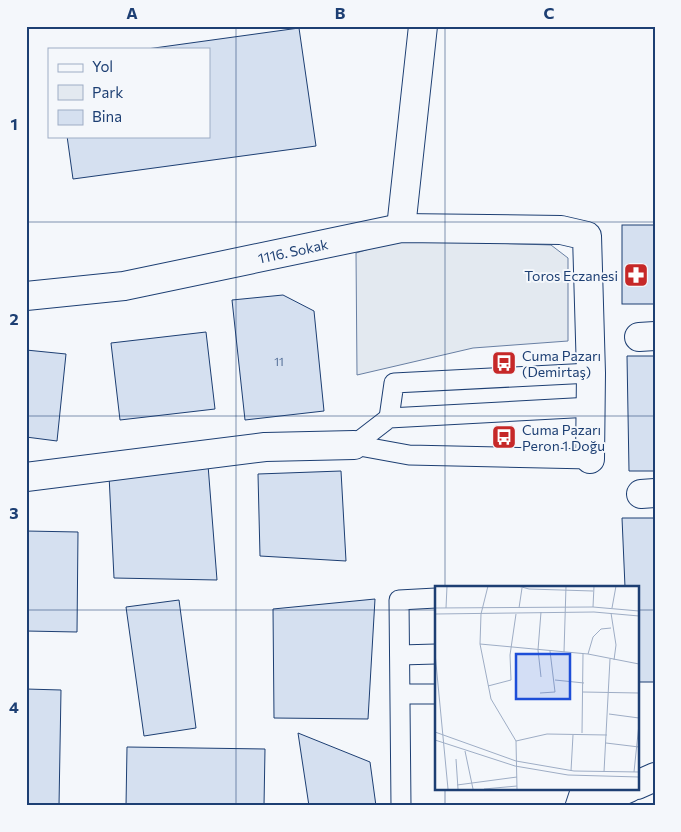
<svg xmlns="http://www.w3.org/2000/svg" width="681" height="832" font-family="Commissioner,sans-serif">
	<rect width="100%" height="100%" fill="#f4f7fb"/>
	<polygon fill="#e3e9f0" stroke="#687fa3" points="399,240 551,245 568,258 568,341 473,348 357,375 356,253"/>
	<g fill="#d5e0f0" stroke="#1d3f73">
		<polygon points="299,28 316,146 73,179 67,136 209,136 209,49 147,49"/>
		<rect x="622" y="225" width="33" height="79"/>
		<polygon points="283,295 314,311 324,411 245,420 232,300"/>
		<polygon points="206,332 215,409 120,420 111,343"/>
		<polygon points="26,350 66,354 57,441 26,437"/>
		<polygon points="627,356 655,356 655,471 629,471"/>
		<polygon points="208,465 217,580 114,578 109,475"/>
		<polygon points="341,471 346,561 260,556 258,474"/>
		<polygon points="622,518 655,518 655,682 637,682 637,587 625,587"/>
		<polygon points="26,531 78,532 77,632 26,631"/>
		<polygon points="375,599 368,719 274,718 273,609"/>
		<polygon points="179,600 196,728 144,736 126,607"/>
		<polygon points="26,689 61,690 59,806 26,806"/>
		<polygon points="298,733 370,762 376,806 309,806"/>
		<polygon points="127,747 265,749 264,806 126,806"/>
	</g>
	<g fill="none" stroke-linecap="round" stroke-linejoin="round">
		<defs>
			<g id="service">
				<polyline points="389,418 394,383 591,373"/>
				<polyline points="354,445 389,418 591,407"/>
				<polyline points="354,445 409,455 590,459"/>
				<polyline points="400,655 436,654"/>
				<polyline points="401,694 436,694"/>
				<polyline points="401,806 399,600 436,598"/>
				<polyline points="575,806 581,788"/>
			</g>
			<g id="pedestrian">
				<polyline points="639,337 655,336"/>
				<polyline points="641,494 655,493"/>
				<polyline points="637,785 655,777"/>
				<polyline points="588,806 629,788"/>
			</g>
			<g id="minor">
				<polyline points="401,228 423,26"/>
				<polyline points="26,296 124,286 401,228 561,230 587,236 591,373 590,459"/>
				<polyline points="26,477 265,447 354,445"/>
			</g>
		</defs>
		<use href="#service" stroke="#1d3f73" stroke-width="21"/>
		<use href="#pedestrian" stroke="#1d3f73" stroke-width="30"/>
		<use href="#minor" stroke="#1d3f73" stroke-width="30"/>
		<use href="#service" stroke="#f4f7fb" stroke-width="19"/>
		<use href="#pedestrian" stroke="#f4f7fb" stroke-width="28"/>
		<use href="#minor" stroke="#f4f7fb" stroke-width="28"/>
	</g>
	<path fill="none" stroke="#1d3f73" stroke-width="1" stroke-opacity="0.55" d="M236,26V806M445,26V587M26,222H655M26,416H655M26,610H436M637,610H655M445,788V806"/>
	<defs>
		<symbol id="pharmacy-square" viewBox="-11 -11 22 22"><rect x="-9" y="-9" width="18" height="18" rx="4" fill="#c62828" stroke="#f4f7fb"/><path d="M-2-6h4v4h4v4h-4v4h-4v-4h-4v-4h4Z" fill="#fff"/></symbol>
		<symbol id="bus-square" viewBox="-11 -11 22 22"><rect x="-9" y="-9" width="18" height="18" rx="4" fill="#c62828" stroke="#f4f7fb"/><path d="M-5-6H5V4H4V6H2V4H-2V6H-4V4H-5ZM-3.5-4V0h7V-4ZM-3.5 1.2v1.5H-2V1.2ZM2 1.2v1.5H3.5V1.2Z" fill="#fff"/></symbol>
	</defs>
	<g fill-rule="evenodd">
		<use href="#pharmacy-square" x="622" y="261" width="28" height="28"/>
		<use href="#bus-square" x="490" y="349" width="28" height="28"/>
		<use href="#bus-square" x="490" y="423" width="28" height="28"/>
	</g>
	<g text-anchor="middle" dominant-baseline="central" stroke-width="4" stroke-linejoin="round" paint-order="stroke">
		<g font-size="11" fill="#4b6792">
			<text x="279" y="361">11</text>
		</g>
		<g font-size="14" fill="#1d3f73" stroke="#f4f7fb">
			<text transform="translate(293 251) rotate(-12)">1116. Sokak</text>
		</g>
		<g font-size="14" fill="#1d3f73" stroke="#f4f7fb" text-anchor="start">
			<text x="618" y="275" text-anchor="end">Toros Eczanesi</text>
			<text x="522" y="355">Cuma Pazarı<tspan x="522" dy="16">(Demirtaş)</tspan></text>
			<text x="522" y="429">Cuma Pazarı<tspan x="522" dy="16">Peron 1 Doğu</tspan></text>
		</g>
	</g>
	<g transform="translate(435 586)">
		<rect width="204" height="204" fill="#f4f7fb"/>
		<path fill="none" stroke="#9eadc5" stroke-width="1" d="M53,0L46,28L45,58L56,113L81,155L82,203M83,0L94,3L158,5M158,21L159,0M0,22L158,21L204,25M11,22L12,0M84,22L87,2M177,22L181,0M106,26L103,64L106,91M176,27L181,59L179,74M0,28L159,26L204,30M45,58L153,68L204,78M129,66L131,0M0,67L13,203M153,68L158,51L166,43L176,42M120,94L149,97M53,100L76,94L75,69L81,28M148,106L204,107M105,107L120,106L115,65M174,128L204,132M0,146L81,175M147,147L148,68M0,154L80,180M81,155L112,148L172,149M171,157L204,161M30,165L38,203M21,173L23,203M81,175L139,185L204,186M80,180L133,189L204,191M136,185L138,149M169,186L175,73M199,186L204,138M22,199L82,191M49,203L82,200"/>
		<path fill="#1d4ed8" fill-opacity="0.15" stroke="#1d4ed8" stroke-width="2.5" d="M81,68H135V113H81Z"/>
		<rect width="204" height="204" fill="none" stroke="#1d3f73" stroke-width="2.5"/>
	</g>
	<rect width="681" height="832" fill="none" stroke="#f4f7fb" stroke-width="55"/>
	<rect x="48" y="48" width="162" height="90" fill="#f4f7fb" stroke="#9eadc5"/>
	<rect x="58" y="64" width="25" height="8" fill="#f4f7fb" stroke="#9eadc5"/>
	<text x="92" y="72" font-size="15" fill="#1d3f73">Yol</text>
	<rect x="58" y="85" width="25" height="15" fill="#e3e9f0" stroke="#9eadc5"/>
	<text x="92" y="98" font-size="15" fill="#1d3f73">Park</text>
	<rect x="58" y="110" width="25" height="15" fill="#d5e0f0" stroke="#9eadc5"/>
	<text x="92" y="122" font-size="15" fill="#1d3f73">Bina</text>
	<rect x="28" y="28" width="626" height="776" fill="none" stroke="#1d3f73" stroke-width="2"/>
	<g font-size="16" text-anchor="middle" font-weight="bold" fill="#1d3f73">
		<text x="132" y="19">A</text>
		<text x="340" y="19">B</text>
		<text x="549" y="19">C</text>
		<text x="14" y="130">1</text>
		<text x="14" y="325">2</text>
		<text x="14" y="519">3</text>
		<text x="14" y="713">4</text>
	</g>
</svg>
